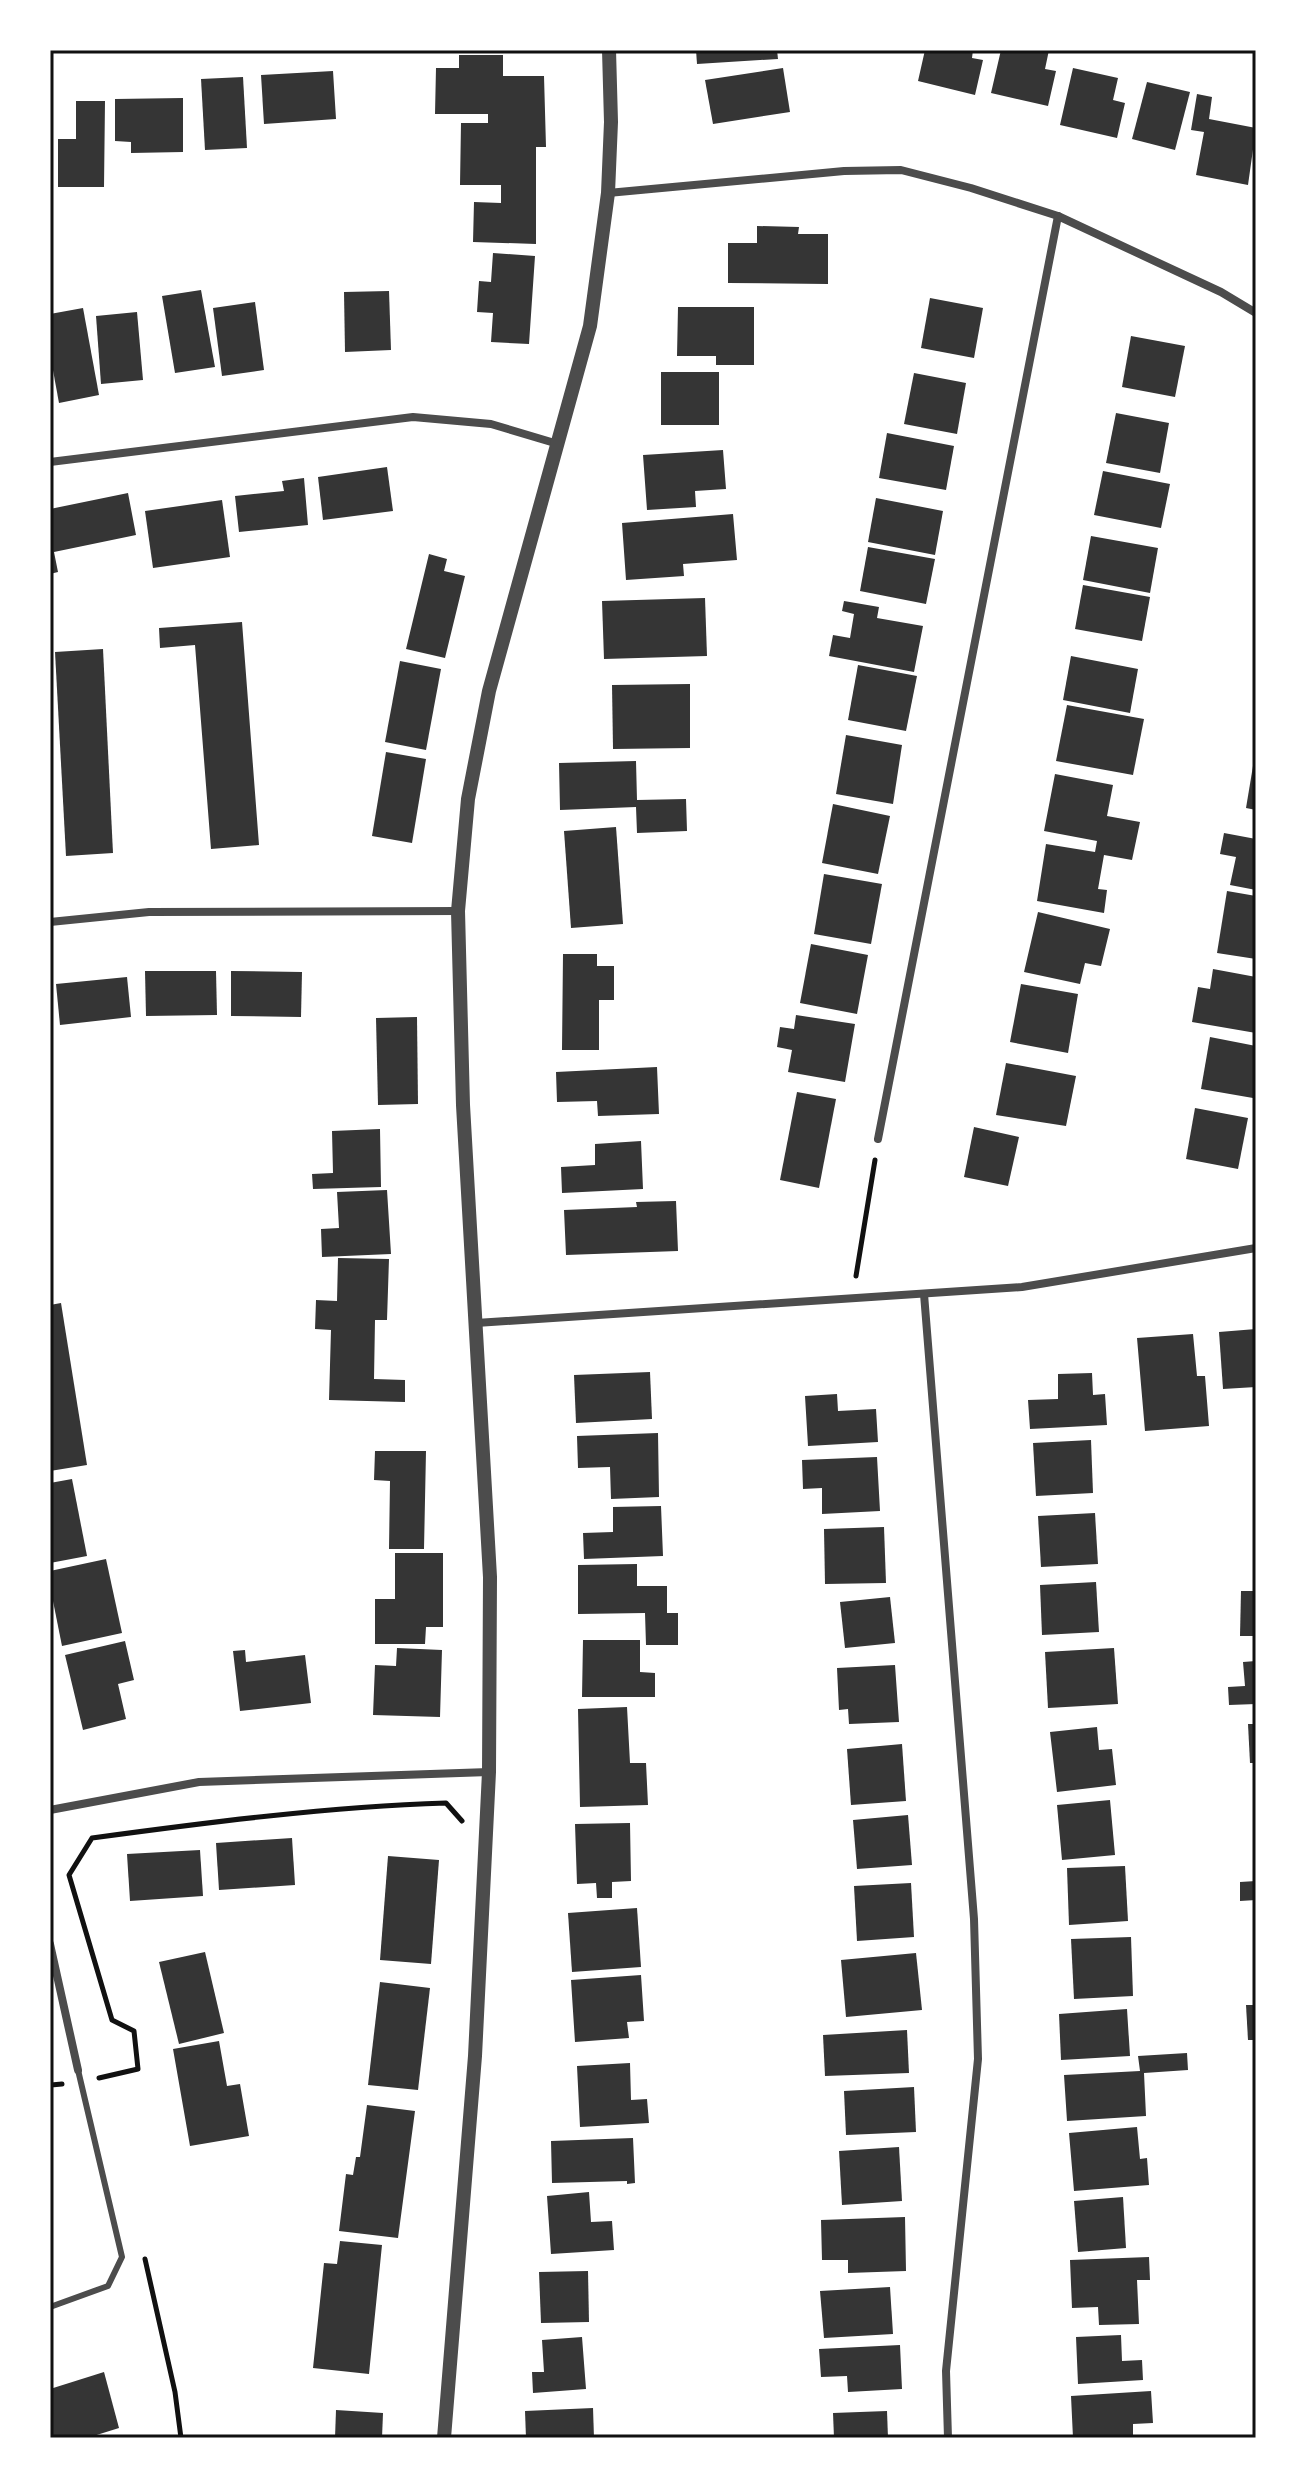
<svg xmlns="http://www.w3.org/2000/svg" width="1306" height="2488" font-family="'Exo 2',sans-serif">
	<rect width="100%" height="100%" fill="#fff"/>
	<g fill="#353535">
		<polygon points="696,50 777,50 778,59 697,64"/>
		<polygon points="925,50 973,50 972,58 983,60 975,95 918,81"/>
		<polygon points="1001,50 1049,50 1045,69 1056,71 1048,106 991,93"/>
		<polygon points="459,55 503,55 503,76 544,76 546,147 536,147 536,244 473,242 474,202 501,203 501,185 460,185 461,123 488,123 488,114 435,114 436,68 459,68"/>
		<polygon points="783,68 790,112 713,124 705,80"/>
		<polygon points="1073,68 1118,78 1113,100 1125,103 1117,138 1060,125"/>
		<polygon points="333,71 336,119 264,124 261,75"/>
		<polygon points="243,77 247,148 205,150 201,79"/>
		<polygon points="1147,82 1190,92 1175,150 1132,139"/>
		<polygon points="1197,94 1212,97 1209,119 1256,128 1248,185 1196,175 1204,132 1191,130"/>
		<polygon points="183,98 183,152 131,153 131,142 115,141 115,99"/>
		<polygon points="76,101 105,101 104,187 58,187 58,139 76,139"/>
		<polygon points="757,226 799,227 798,234 828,234 828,284 728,283 728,243 757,243"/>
		<polygon points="493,253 535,256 529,344 491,342 493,313 477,312 479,281 491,282"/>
		<polygon points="201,290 215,367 175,373 162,296"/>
		<polygon points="389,291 391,350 345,352 344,292"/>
		<polygon points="930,298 983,308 974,358 921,348"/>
		<polygon points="255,302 264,370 222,376 213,308"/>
		<polygon points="678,307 754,307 754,365 716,365 716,356 677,356"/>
		<polygon points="83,308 99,395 59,403 50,354 50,314"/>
		<polygon points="137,312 143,380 101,384 96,316"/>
		<polygon points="1131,336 1185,346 1175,397 1122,387"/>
		<rect x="661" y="372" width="58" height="53"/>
		<polygon points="914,373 966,383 957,434 904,424"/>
		<polygon points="1116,413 1169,423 1160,473 1106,463"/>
		<polygon points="887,433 954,446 946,490 879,478"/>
		<polygon points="723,450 726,489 695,491 696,507 647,510 643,455"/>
		<polygon points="387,467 393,511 323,520 318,477"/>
		<polygon points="1103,471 1170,484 1161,528 1094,515"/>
		<polygon points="304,478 308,525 239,532 235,496 284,491 282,481"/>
		<polygon points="128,493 136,535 54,552 58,572 50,574 50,509"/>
		<polygon points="876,498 943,511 935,555 868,542"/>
		<polygon points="222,500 230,557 153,568 145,511"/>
		<polygon points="733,514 737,560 683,564 684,576 626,580 622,523"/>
		<polygon points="1091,536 1158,548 1150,593 1083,580"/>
		<polygon points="868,547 935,559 926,604 860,591"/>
		<polygon points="429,554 447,559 444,571 465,576 445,658 406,649"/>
		<polygon points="1083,585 1150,597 1142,641 1075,629"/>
		<polygon points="705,598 707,656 604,659 602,601"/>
		<polygon points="844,601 879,607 877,618 923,626 914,672 829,656 833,635 850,638 854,614 842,611"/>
		<polygon points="242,622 259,845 211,849 195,645 160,648 159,628"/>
		<polygon points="103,649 113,853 66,856 55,652"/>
		<polygon points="1071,656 1138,669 1130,713 1063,700"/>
		<polygon points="400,661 441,669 426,750 385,742"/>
		<polygon points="858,665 917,676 906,731 848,720"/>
		<polygon points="690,684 690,748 613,749 612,685"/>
		<polygon points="1067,705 1144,719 1133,775 1056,761"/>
		<polygon points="846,735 902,745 893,804 836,794"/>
		<polygon points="386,752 426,759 412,843 372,836"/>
		<polygon points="1254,760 1256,760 1256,810 1246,808"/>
		<polygon points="636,761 637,800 686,799 687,831 637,833 636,807 560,810 559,763"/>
		<polygon points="1055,774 1113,785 1107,816 1140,822 1132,860 1104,855 1098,889 1107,890 1104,913 1037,901 1046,844 1095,852 1097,841 1044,831"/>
		<polygon points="833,804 890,816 878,874 822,863"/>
		<polygon points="616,827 623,924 571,928 564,831"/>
		<polygon points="1224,833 1256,839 1256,890 1230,885 1236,857 1220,854"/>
		<polygon points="824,874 882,884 871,944 814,934"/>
		<polygon points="1227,891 1256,896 1256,959 1217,953"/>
		<polygon points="1038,912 1110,929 1101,966 1085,963 1080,984 1024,972"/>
		<polygon points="811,944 868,955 857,1014 800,1003"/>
		<polygon points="563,954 597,954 597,966 614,966 614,1000 599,1000 599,1050 562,1050"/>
		<polygon points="1213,969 1256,977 1256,1033 1192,1022 1198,987 1210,989"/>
		<polygon points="145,971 216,971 217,1015 146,1016"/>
		<polygon points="231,971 302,972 301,1017 231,1016"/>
		<polygon points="127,977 131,1017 60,1025 56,984"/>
		<polygon points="1021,984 1078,994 1068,1053 1010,1042"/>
		<polygon points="796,1015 855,1024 845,1082 788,1072 792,1050 777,1047 780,1027 794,1029"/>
		<polygon points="417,1017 418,1104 378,1105 376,1018"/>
		<polygon points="1210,1037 1256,1046 1253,1098 1201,1089"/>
		<polygon points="1006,1063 1076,1076 1066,1126 996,1115"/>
		<polygon points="657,1067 659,1114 598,1116 597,1101 557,1102 556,1072"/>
		<polygon points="797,1092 836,1099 819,1188 780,1180"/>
		<polygon points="1195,1108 1248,1118 1238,1169 1186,1159"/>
		<polygon points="974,1127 1019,1137 1008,1186 964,1177"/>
		<polygon points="380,1129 381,1187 313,1189 312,1174 333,1173 332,1131"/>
		<polygon points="641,1141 643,1189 562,1193 561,1167 595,1165 595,1144"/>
		<polygon points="387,1190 391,1254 322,1257 321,1229 339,1228 337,1192"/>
		<polygon points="676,1201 678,1251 566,1255 564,1210 637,1207 636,1202"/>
		<polygon points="338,1258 389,1259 387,1320 375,1320 374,1379 405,1380 405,1402 329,1400 331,1330 315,1329 316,1300 337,1301"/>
		<polygon points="61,1303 87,1465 50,1471 50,1305"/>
		<polygon points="1256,1329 1256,1387 1223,1389 1219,1332"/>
		<polygon points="1193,1334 1197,1376 1205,1376 1209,1426 1145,1431 1137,1338"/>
		<polygon points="650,1372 652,1419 576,1423 574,1375"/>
		<polygon points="1092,1373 1093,1395 1105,1394 1107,1425 1030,1429 1028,1400 1058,1399 1058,1374"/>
		<polygon points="837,1394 838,1411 876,1409 878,1442 808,1446 805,1396"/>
		<polygon points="658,1433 659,1497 611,1499 610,1467 578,1468 577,1436"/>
		<polygon points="1091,1440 1093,1493 1036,1496 1033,1443"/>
		<polygon points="375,1451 426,1451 424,1549 389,1549 390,1481 374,1480"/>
		<polygon points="877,1457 880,1511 822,1514 822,1488 803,1489 802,1460"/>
		<polygon points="72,1479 87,1556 50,1563 50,1483"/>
		<polygon points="661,1506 663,1556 584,1559 583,1533 613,1532 613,1507"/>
		<polygon points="1095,1513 1098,1564 1041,1567 1038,1516"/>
		<polygon points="884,1527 886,1583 825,1584 824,1529"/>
		<polygon points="395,1553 443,1553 443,1627 426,1627 425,1644 375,1644 375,1599 395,1599"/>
		<polygon points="106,1559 122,1633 62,1646 50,1586 50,1571"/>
		<polygon points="637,1564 637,1586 667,1586 667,1613 678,1613 678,1645 646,1645 645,1613 578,1614 578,1565"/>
		<polygon points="1096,1582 1099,1632 1042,1635 1040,1585"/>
		<polygon points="1241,1591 1256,1591 1256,1636 1240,1636"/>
		<polygon points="890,1597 895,1643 845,1648 840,1602"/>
		<polygon points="583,1640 640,1640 640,1672 655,1673 655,1697 582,1697"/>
		<polygon points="125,1641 134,1680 118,1684 126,1719 83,1730 65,1655"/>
		<polygon points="397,1648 442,1650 440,1717 373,1715 375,1665 396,1666"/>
		<polygon points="1114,1648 1118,1704 1048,1708 1045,1652"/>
		<polygon points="245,1650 246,1662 305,1655 311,1703 240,1711 233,1651"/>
		<polygon points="1256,1661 1256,1704 1229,1705 1228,1687 1245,1686 1243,1662"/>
		<polygon points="895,1665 899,1722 849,1724 848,1709 839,1710 837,1668"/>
		<polygon points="627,1707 630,1763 646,1763 648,1805 580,1807 578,1709"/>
		<polygon points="1248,1724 1256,1724 1256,1763 1250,1763"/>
		<polygon points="1097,1727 1099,1750 1112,1749 1116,1785 1057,1792 1050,1732"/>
		<polygon points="902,1744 906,1801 851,1805 847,1749"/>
		<rect x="1253" y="1769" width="3" height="27"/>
		<polygon points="1110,1800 1115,1855 1062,1860 1057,1805"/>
		<polygon points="908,1815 912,1865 857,1869 853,1820"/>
		<polygon points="630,1823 631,1881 612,1882 612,1898 597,1898 596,1883 577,1884 575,1824"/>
		<polygon points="292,1838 295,1885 219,1890 216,1843"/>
		<polygon points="200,1850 203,1896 130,1901 127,1854"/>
		<polygon points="388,1856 439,1860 431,1964 380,1960"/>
		<polygon points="1125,1866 1128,1921 1069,1925 1067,1868"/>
		<polygon points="1256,1881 1256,1900 1240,1901 1240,1882"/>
		<polygon points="911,1883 914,1937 857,1941 854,1886"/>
		<polygon points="637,1908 641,1967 572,1972 568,1913"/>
		<polygon points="1131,1937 1133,1996 1074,1999 1071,1939"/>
		<polygon points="205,1952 224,2033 179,2044 159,1962"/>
		<polygon points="916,1953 922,2010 846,2017 841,1960"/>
		<polygon points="641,1975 644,2021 627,2022 629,2038 575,2042 571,1980"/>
		<polygon points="380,1982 430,1988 418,2090 368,2085"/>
		<polygon points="1246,2005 1256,2005 1256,2040 1248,2040"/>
		<polygon points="1127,2009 1130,2056 1061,2060 1059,2014"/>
		<polygon points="907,2030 909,2073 825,2076 823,2035"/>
		<polygon points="219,2041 227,2086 240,2084 249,2136 190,2146 173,2049"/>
		<polygon points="1187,2053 1188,2070 1144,2073 1146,2116 1067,2121 1064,2075 1140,2071 1138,2056"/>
		<polygon points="630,2063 631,2100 647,2099 649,2123 580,2127 577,2066"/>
		<polygon points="914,2087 916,2132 846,2135 844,2091"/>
		<polygon points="367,2105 415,2111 398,2238 339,2231 346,2174 353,2175 356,2157 360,2157"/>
		<polygon points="1137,2127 1140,2159 1147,2158 1149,2185 1074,2191 1069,2133"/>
		<polygon points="633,2138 635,2183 627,2184 627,2181 552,2183 551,2141"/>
		<polygon points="899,2147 902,2201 842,2205 839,2151"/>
		<polygon points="589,2192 591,2222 612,2221 614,2250 551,2254 547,2196"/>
		<polygon points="1123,2197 1126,2248 1078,2252 1074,2201"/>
		<polygon points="905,2217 906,2271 848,2273 848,2260 822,2260 821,2220"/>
		<polygon points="340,2241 382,2245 369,2374 313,2368 324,2263 337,2264"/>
		<polygon points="1149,2257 1150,2280 1137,2280 1139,2324 1099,2325 1098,2307 1072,2308 1070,2260"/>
		<polygon points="588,2271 589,2322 541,2323 539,2272"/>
		<polygon points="890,2287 893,2334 824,2338 820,2291"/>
		<polygon points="1121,2335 1122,2361 1142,2360 1143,2380 1078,2384 1076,2337"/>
		<polygon points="582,2337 586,2389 533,2393 532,2372 544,2372 542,2340"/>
		<polygon points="900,2345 902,2389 848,2392 847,2376 821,2377 819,2349"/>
		<polygon points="104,2372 119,2428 87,2438 50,2438 50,2389"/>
		<polygon points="1151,2391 1153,2423 1133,2424 1133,2438 1073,2438 1071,2396"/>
		<polygon points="593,2408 594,2438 526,2438 525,2411"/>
		<polygon points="336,2410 383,2413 382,2438 335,2438"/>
		<polygon points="887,2411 888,2438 834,2438 833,2413"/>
	</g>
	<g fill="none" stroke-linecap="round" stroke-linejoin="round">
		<g stroke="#111" stroke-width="5">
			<polyline points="856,1276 875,1160"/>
			<path d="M99,2078L138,2069L134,2031L112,2020L69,1875L92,1838C210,1822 327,1807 446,1803L462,1821"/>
			<polyline points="50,2080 51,2085 62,2084"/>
			<polyline points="145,2259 175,2392 181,2438"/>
		</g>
		<polyline stroke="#4c4c4c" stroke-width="6" points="50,2307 108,2286 122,2257 78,2070"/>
		<g stroke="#4c4c4c" stroke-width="8">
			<polyline points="608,193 844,171 901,170 971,188 1058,216 1221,292 1256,313"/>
			<polyline points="50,462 413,417 491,424 558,444"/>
			<polyline points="50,922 149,912 458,911"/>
			<polyline points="878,1139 1058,216"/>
			<polyline points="924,1294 974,1919 978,2059 946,2371 948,2438"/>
			<polyline points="476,1323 1022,1287 1256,1248"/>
			<polyline points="50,1810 199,1782 489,1772"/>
			<polyline points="50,1944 78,2070"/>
		</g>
		<polyline stroke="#4c4c4c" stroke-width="14" points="444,2438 475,2056 489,1772 490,1577 463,1105 458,911 468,799 489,691 590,326 608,193 611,122 609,50"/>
	</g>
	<rect width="1306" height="2488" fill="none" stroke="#ffffff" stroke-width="104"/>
	<rect x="52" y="52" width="1202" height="2384" fill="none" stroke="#111" stroke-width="3"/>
</svg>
